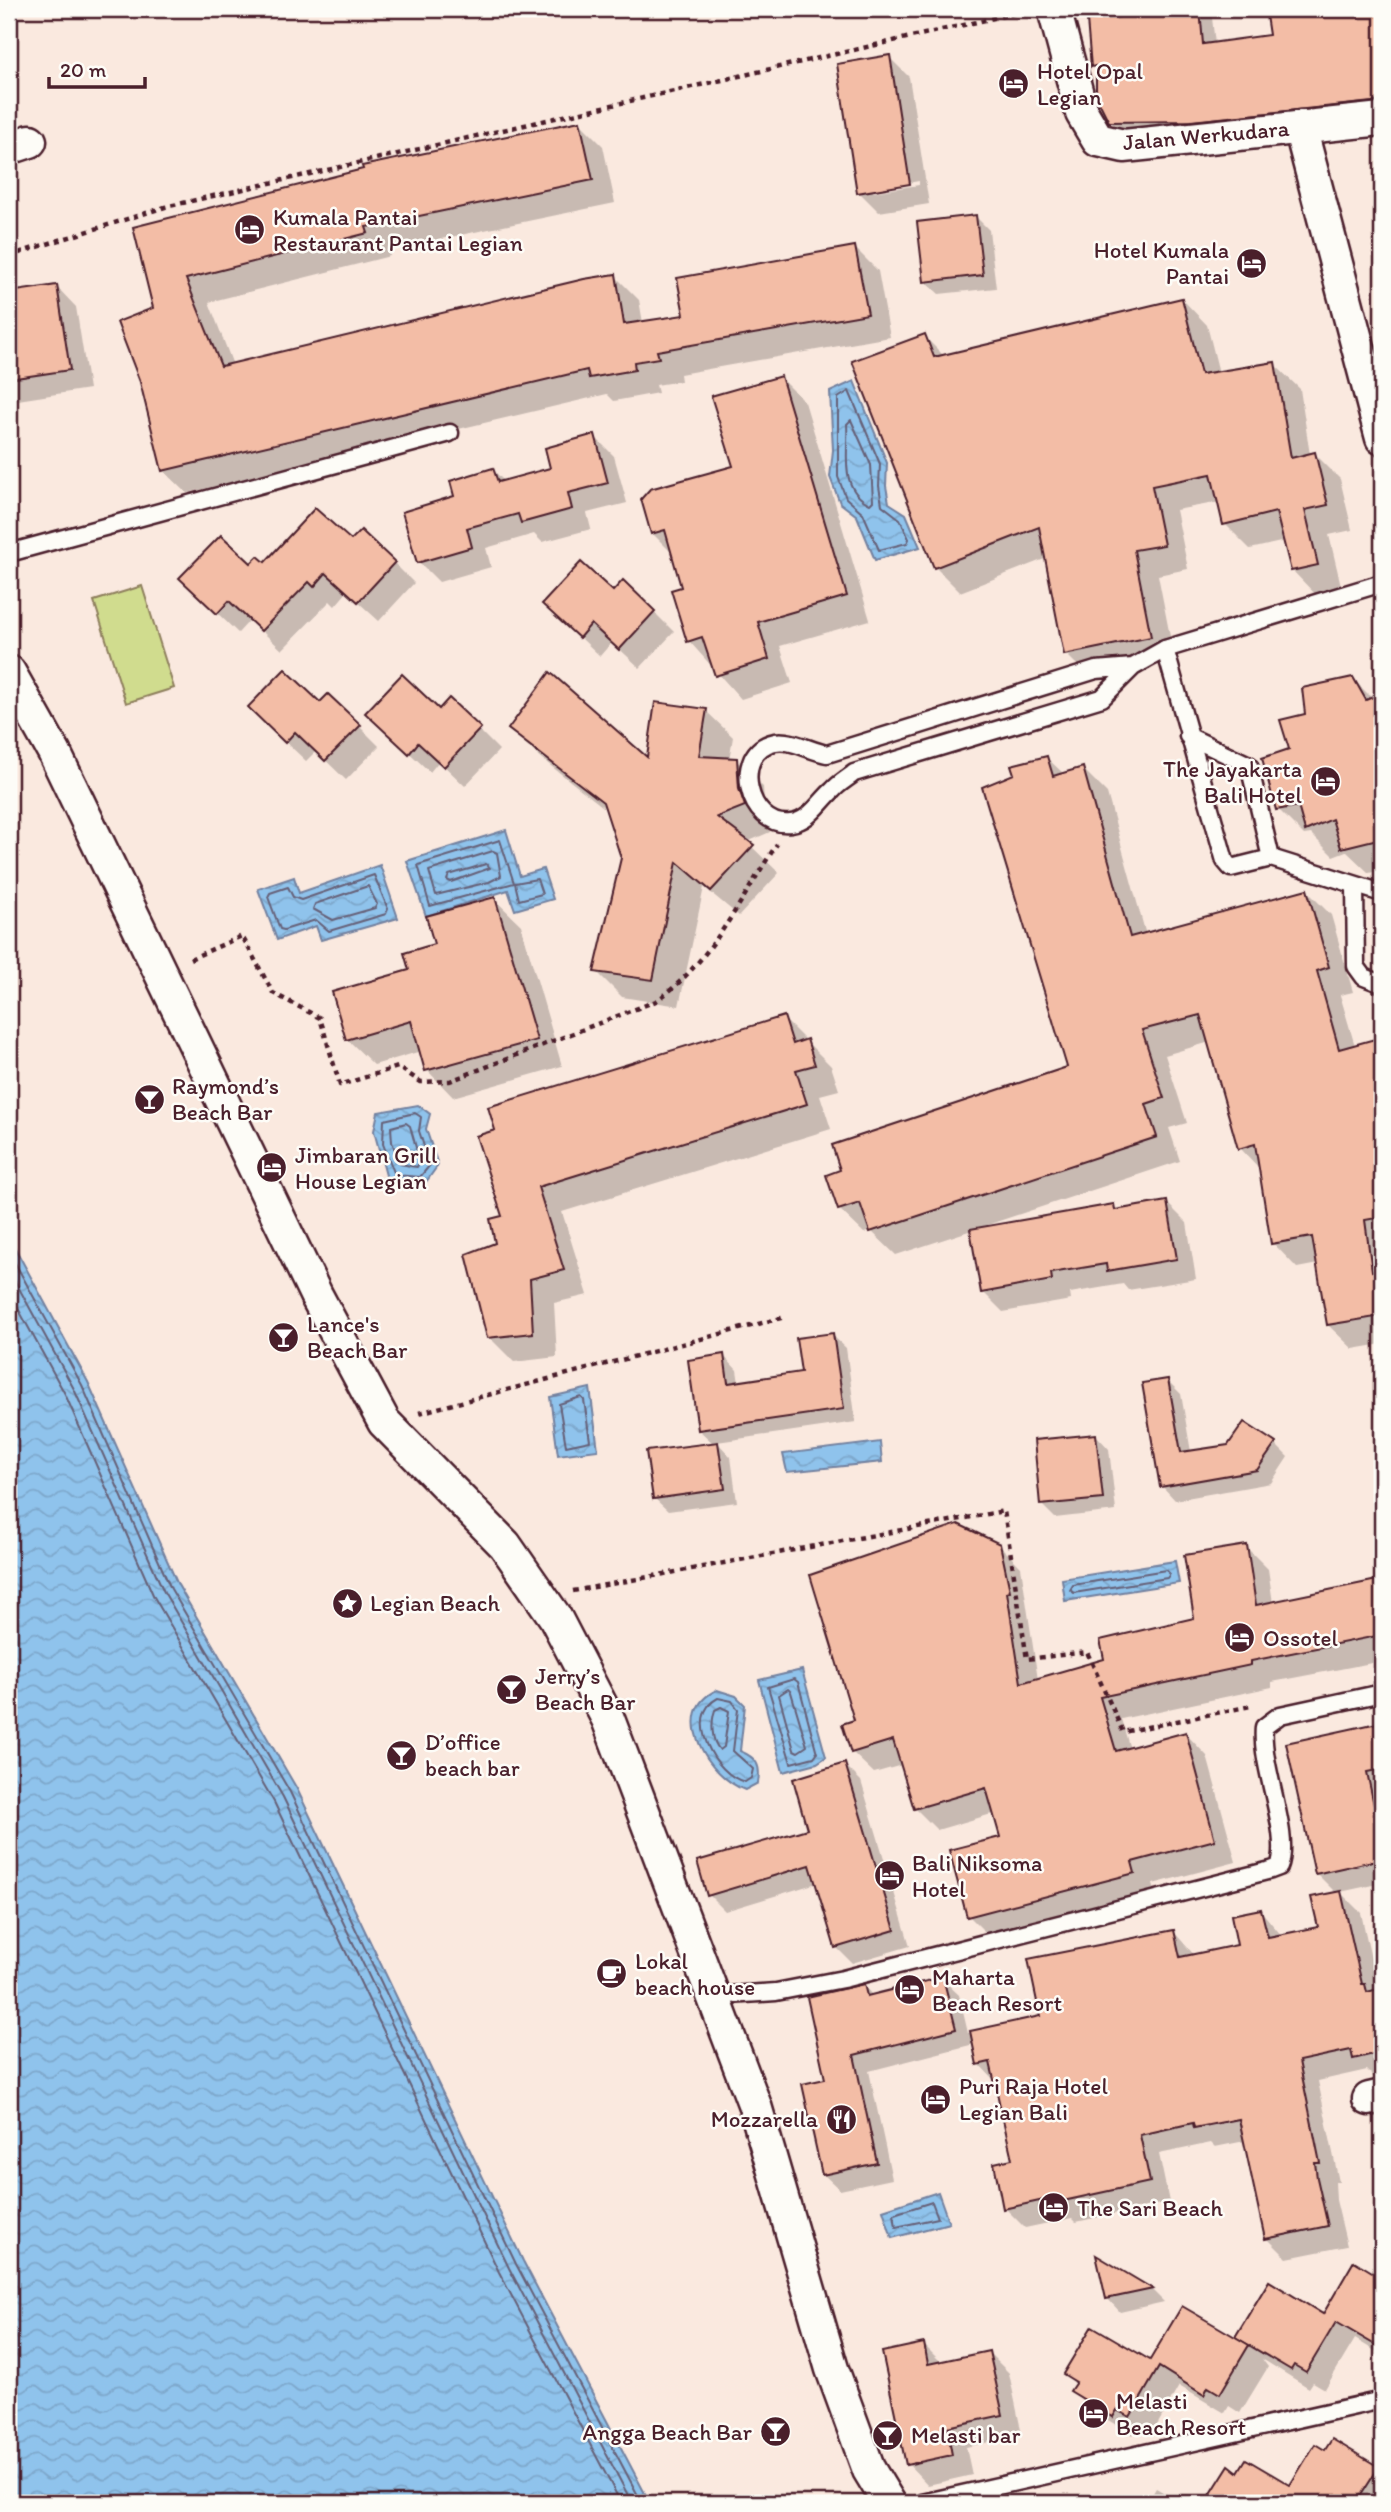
<svg xmlns="http://www.w3.org/2000/svg" width="1391" height="2512" font-family="Itim,sans-serif">
	<defs>
		<pattern id="water-waves" width="16" height="10" patternUnits="userSpaceOnUse" patternTransform="scale(1.75)"><rect width="16" height="10" fill="#8fc3ec"/><path d="M0 5q4-4 8 0t8 0" fill="none" stroke="#7da7cb"/></pattern>
	</defs>
	<rect width="100%" height="100%" fill="#fae9df"/>
	<filter id="ink" filterUnits="userSpaceOnUse"><feTurbulence type="fractalNoise" baseFrequency=".0143" numOctaves="2"/><feDisplacementMap in="SourceGraphic" scale="14" xChannelSelector="R" yChannelSelector="G"/><feConvolveMatrix kernelMatrix="1 2 1 2 8 2 1 2 1" color-interpolation-filters="sRGB"/></filter>
	<g filter="url(#ink)">
		<polygon fill="#d0dc8e" stroke="#8d7e5c" stroke-width="2" points="142,586 174,688 126,703 94,601"/>
		<g fill="url(#water-waves)" stroke="#73819f" stroke-width="2">
			<polygon points="854,381 887,463 886,486 889,503 906,514 920,547 875,560 857,516 840,503 830,477 833,450 830,392"/>
			<polygon points="506,830 520,876 543,869 553,899 515,910 508,890 426,916 407,861"/>
			<polygon points="380,865 398,918 321,940 316,926 277,940 258,889 294,877 299,893"/>
			<polygon points="418,1105 430,1114 426,1129 438,1165 424,1185 404,1181 388,1183 374,1131 378,1112"/>
			<polygon points="9,1237 88,1382 178,1585 297,1789 523,2261 650,2503 9,2503"/>
			<polygon points="590,1388 598,1450 558,1455 550,1397"/>
			<polygon points="880,1442 882,1462 787,1472 783,1454"/>
			<polygon points="1175,1561 1179,1583 1065,1601 1062,1579"/>
			<polygon points="802,1670 826,1757 817,1763 783,1772 759,1680"/>
			<path d="M717,1690L736,1696L745,1705L740,1751C757,1758 761,1765 758,1783L745,1790C709,1777 668,1712 717,1690Z"/>
			<polygon points="938,2192 949,2223 892,2238 883,2210"/>
		</g>
		<g fill="#0003" fill-rule="evenodd">
			<polygon points="1088,9 1211,9 1215,44 1271,37 1267,9 1382,9 1382,116 1126,137 1110,121 1098,71 1092,66"/>
			<path d="M889,57L909,77L929,204L879,212L859,192ZM919,181V185L873,192V189Z"/>
			<polygon points="580,123 603,146 615,203 388,250 390,256 209,302 233,365 615,276 639,300 643,323 686,316 855,248 878,271 890,337 680,374 681,381 656,385 658,393 614,401 607,394 187,493 163,470 155,309 135,228"/>
			<polygon points="976,217 989,230 996,288 939,294 925,281"/>
			<polygon points="56,286 76,307 89,389 18,400 9,391 9,294"/>
			<polygon points="1182,299 1207,325 1219,373 1274,364 1300,389 1310,455 1315,454 1340,479 1352,530 1329,535 1342,590 1317,596 1292,570 1285,541 1250,549 1225,524 1220,502 1176,510 1188,569 1158,575 1175,662 1091,679 1066,654 1047,558 960,592 935,567 924,336 944,356"/>
			<polygon points="781,378 805,402 870,620 780,646 792,683 741,699 689,641 683,588 673,554 652,533 735,467"/>
			<polygon points="594,436 614,456 627,503 587,513 591,529 542,542 534,534 486,548 491,567 439,582 419,562 457,498 493,470 505,482 552,469"/>
			<polygon points="351,543 394,563 414,583 379,621 347,592 335,606 330,601 282,650 250,620 238,633 181,578 265,564"/>
			<polygon points="613,594 654,612 674,632 640,668 612,642 600,656 565,623"/>
			<polygon points="1353,679 1373,699 1382,695 1382,870 1369,873 1346,851 1333,856 1311,834 1304,835 1278,809 1291,750 1307,716"/>
			<polygon points="320,705 359,726 379,746 346,780 316,751 306,761 270,727"/>
			<polygon points="439,711 479,730 499,750 465,786 439,761 430,772 388,733"/>
			<polygon points="706,711 733,737 729,760 736,760 763,787 765,817 770,832 747,842 779,873 739,916 704,887 679,1006 622,997 596,971 623,858 607,810 537,755 511,729 648,760"/>
			<polygon points="1047,758 1064,774 1083,769 1107,793 1146,935 1307,891 1331,915 1353,992 1340,995 1355,1046 1382,1039 1382,1344 1353,1349 1328,1325 1318,1264 1297,1268 1273,1243 1261,1170 1240,1148 1210,1042 1165,1055 1187,1123 1169,1128 1180,1161 984,1226 1113,1206 1119,1211 1167,1203 1187,1223 1196,1279 1128,1290 1123,1284 1070,1293 1071,1300 1003,1312 983,1292 972,1230 896,1255 871,1231 864,1233 839,1209 1069,1068 1016,776"/>
			<polygon points="494,899 521,925 562,1066 453,1097 427,1070 421,1051 374,1065 347,1039 436,946"/>
			<polygon points="783,1018 831,1066 839,1090 820,1095 831,1129 562,1212 588,1295 554,1303 557,1357 514,1362 489,1337 498,1244 504,1217 479,1137"/>
			<polygon points="832,1335 846,1348 856,1422 717,1442 731,1457 737,1502 668,1511 654,1498 714,1444 699,1430 724,1356 737,1370 739,1383 803,1374"/>
			<polygon points="1168,1381 1181,1394 1191,1452 1275,1444 1288,1457 1271,1483 1175,1500 1162,1486"/>
			<polygon points="1096,1435 1109,1449 1116,1511 1055,1518 1042,1505"/>
			<polygon points="999,1545 1021,1567 1038,1680 1107,1660 1196,1620 1246,1547 1268,1569 1273,1603 1382,1581 1382,1661 1272,1682 1272,1687 1121,1719 1130,1749 1186,1734 1207,1756 1236,1862 1153,1884 1156,1895 991,1938 969,1916 1002,1838 995,1813 937,1830 915,1808 902,1765 874,1773 852,1752 856,1721"/>
			<polygon points="1382,1724 1382,1883 1340,1892 1361,1913 1378,1991 1382,1990 1382,2076 1375,2078 1367,2070 1318,2081 1339,2182 1335,2182 1336,2200 1347,2246 1287,2258 1267,2238 1245,2141 1215,2147 1211,2143 1159,2154 1169,2202 1076,2222 1072,2218 1025,2228 1005,2208 1014,2160 996,2082 979,2064 974,2044 869,2071 892,2179 840,2190 823,2174 827,2080 864,1986 873,1996 942,1979 959,1995 968,2033 1042,2017 1174,1932 1195,1956 1239,1946 1261,1911 1282,1936 1320,1928 1337,1894 1316,1873 1288,1744"/>
			<polygon points="845,1765 861,1781 910,1946 852,1963 836,1947 817,1883 725,1911 709,1895 810,1830"/>
			<polygon points="1099,2258 1152,2290 1164,2302 1120,2312 1107,2298"/>
			<polygon points="1355,2264 1382,2280 1382,2355 1355,2339 1325,2389 1313,2382 1309,2388 1262,2359 1268,2367 1240,2413 1229,2406 1225,2413 1179,2386 1151,2436 1138,2428 1133,2435 1093,2411 1073,2391 1076,2385 1066,2374 1150,2362 1242,2343 1323,2316"/>
			<polygon points="924,2345 942,2363 989,2353 1009,2373 1022,2435 966,2447 972,2475 928,2485 908,2464"/>
			<polygon points="1325,2452 1374,2466 1382,2452 1382,2503 1207,2503 1229,2468 1239,2474 1290,2488"/>
			<polygon points="1156,2488 1182,2503 1133,2503 1139,2494 1149,2500"/>
		</g>
		<g fill="none" stroke-linecap="round" stroke-linejoin="round">
			<g stroke="#666178" stroke-width="2">
				<polygon points="849,391 880,464 879,486 882,505 900,519 909,539 907,543 879,550 863,513 846,498 838,477 838,398"/>
				<path d="M851,420L871,465L873,501L870,504C838,489 849,453 847,424Z"/>
				<polygon points="500,840 514,883 430,906 418,865"/>
				<polygon points="493,851 497,853 501,876 489,882 436,895 429,871"/>
				<polygon points="486,864 490,868 451,882 447,880 449,875"/>
				<polygon points="374,875 388,909 386,914 329,931 316,920 284,930 280,929 268,897 270,893 288,887 293,897 301,900"/>
				<polygon points="537,879 542,894 519,900 515,883"/>
				<polygon points="368,886 377,904 375,908 333,920 313,909 315,904"/>
				<polygon points="415,1113 421,1117 419,1131 430,1165 420,1177 395,1175 383,1144 384,1120"/>
				<polygon points="406,1123 410,1126 420,1162 417,1167 400,1164 392,1142 391,1127"/>
				<polyline points="9,1252 82,1385 171,1589 290,1792 516,2264 642,2503"/>
				<polyline points="9,1270 74,1389 164,1592 283,1797 509,2268 632,2503"/>
				<polyline points="9,1292 65,1394 154,1597 274,1802 499,2272 621,2503"/>
				<polygon points="581,1397 584,1400 590,1441 566,1446 559,1404"/>
				<polygon points="1166,1570 1170,1574 1167,1578 1074,1593 1070,1590 1073,1585"/>
				<polygon points="794,1679 798,1682 817,1753 814,1757 791,1763 768,1687"/>
				<polygon points="788,1689 791,1692 807,1746 798,1752 794,1750 779,1695"/>
				<path d="M718,1698L732,1701L738,1709L733,1751L753,1769L751,1778L745,1782C715,1775 683,1716 718,1698Z"/>
				<path d="M721,1707L729,1711L724,1747L720,1750C711,1741 711,1722 715,1710Z"/>
				<polygon points="932,2202 938,2218 896,2227 894,2214"/>
			</g>
		</g>
		<g fill="#f3bda6" stroke="#4a1f2b" stroke-width="2">
			<polygon points="1119,9 1200,9 1203,44 1269,35 1265,9 1382,9 1382,101 1191,121 1109,122 1096,96 1096,66 1091,67 1087,20 1119,17"/>
			<polygon points="890,55 910,184 857,193 837,64"/>
			<polygon points="580,121 593,180 366,227 368,233 186,279 221,366 584,279 616,274 624,324 684,315 677,278 855,246 868,314 657,351 659,358 634,362 635,370 589,378 587,370 162,471 140,382 117,322 153,308 133,227 363,169 362,166"/>
			<polygon points="976,215 983,275 924,282 917,222"/>
			<polygon points="57,285 70,370 9,379 9,292"/>
			<polygon points="1182,298 1201,374 1275,362 1291,458 1315,452 1328,505 1305,510 1318,565 1291,571 1276,512 1223,525 1211,474 1152,486 1164,545 1134,550 1151,637 1064,655 1039,527 934,568 852,361 925,334 934,357"/>
			<polygon points="781,376 847,596 758,622 769,659 715,676 702,637 687,642 671,590 681,587 665,530 651,534 641,499 650,489 733,466 711,396"/>
			<polygon points="595,434 608,483 568,493 572,509 521,523 518,514 467,528 472,547 417,563 402,512 454,496 450,481 493,468 498,482 550,468 545,448"/>
			<polygon points="315,508 351,540 361,530 395,562 358,602 326,573 314,587 309,582 261,631 229,601 217,614 179,578 221,535 251,563 258,556 265,562"/>
			<polygon points="581,562 613,591 623,580 655,611 619,650 591,624 579,638 542,604"/>
			<polygon points="285,669 320,702 328,694 361,725 325,761 295,732 285,743 248,707"/>
			<polygon points="550,672 647,757 655,702 707,709 699,756 737,758 739,789 745,806 717,817 754,845 711,891 677,862 653,980 594,972 621,858 603,802 508,729"/>
			<polygon points="402,674 439,709 449,698 481,728 444,767 418,743 409,754 365,713"/>
			<polygon points="1353,677 1366,700 1382,693 1382,838 1341,848 1332,819 1305,831 1298,806 1276,810 1262,758 1289,749 1280,720 1305,714 1302,688"/>
			<polygon points="1047,756 1053,776 1083,767 1130,937 1307,889 1329,967 1317,971 1339,1049 1382,1037 1382,1217 1365,1220 1372,1271 1382,1269 1382,1316 1327,1325 1312,1237 1271,1244 1255,1144 1238,1149 1200,1015 1142,1030 1164,1098 1146,1104 1157,1137 870,1232 860,1203 838,1210 826,1175 840,1170 832,1145 1067,1067 982,787 1014,774 1011,765"/>
			<polygon points="495,897 537,1040 425,1071 411,1021 346,1040 332,992 409,970 404,953 434,944 426,916"/>
			<polygon points="784,1016 793,1044 807,1039 815,1065 796,1070 807,1104 538,1187 564,1270 530,1279 533,1333 487,1338 466,1254 495,1243 490,1219 502,1216 476,1136 495,1130 488,1107"/>
			<polygon points="1167,1201 1177,1259 1107,1271 1106,1264 1051,1273 1052,1280 981,1293 970,1229 1114,1204 1115,1210"/>
			<polygon points="833,1333 844,1409 698,1430 688,1360 724,1354 728,1383 801,1372 796,1338"/>
			<polygon points="1168,1379 1181,1452 1228,1445 1244,1422 1276,1443 1257,1470 1160,1487 1142,1383"/>
			<polygon points="1096,1434 1103,1499 1040,1505 1034,1440"/>
			<polygon points="718,1442 725,1489 653,1499 646,1451"/>
			<polygon points="958,1524 1000,1544 1010,1591 1007,1592 1021,1683 1104,1659 1100,1640 1194,1618 1184,1555 1247,1545 1256,1605 1382,1579 1382,1635 1251,1661 1251,1665 1100,1697 1116,1751 1186,1732 1215,1840 1132,1862 1135,1873 967,1917 949,1850 1000,1837 986,1788 914,1809 893,1740 851,1753 842,1724 854,1720 810,1575"/>
			<polygon points="1382,1722 1382,1769 1367,1772 1382,1843 1382,1859 1315,1874 1286,1743"/>
			<polygon points="845,1763 895,1930 835,1948 810,1865 707,1896 697,1861 807,1829 793,1779"/>
			<polygon points="1341,1891 1362,1984 1365,1984 1367,1992 1382,1988 1382,2052 1353,2059 1351,2050 1299,2061 1320,2163 1315,2163 1317,2178 1328,2226 1265,2239 1239,2119 1194,2128 1193,2123 1140,2135 1150,2182 1054,2203 1053,2198 1003,2209 994,2163 1012,2159 990,2062 977,2065 970,2031 1040,2016 1028,1959 1174,1930 1180,1957 1237,1945 1231,1915 1261,1909 1268,1937 1318,1927 1311,1897"/>
			<polygon points="943,1977 956,2029 854,2055 877,2163 822,2175 802,2084 825,2079 807,1997 864,1984 867,1996"/>
			<polygon points="1096,2255 1153,2289 1106,2299"/>
			<polygon points="1354,2261 1382,2278 1382,2349 1336,2322 1306,2372 1294,2365 1291,2370 1235,2337 1269,2281 1323,2314"/>
			<polygon points="1182,2306 1249,2345 1220,2394 1208,2387 1204,2395 1159,2367 1130,2417 1117,2410 1113,2417 1070,2391 1076,2382 1063,2374 1092,2326 1150,2360"/>
			<polygon points="924,2343 928,2364 989,2351 1003,2415 947,2427 952,2455 906,2465 882,2352"/>
			<polygon points="1332,2439 1379,2467 1356,2503 1205,2503 1229,2465 1238,2472 1246,2459 1290,2485 1315,2444 1325,2450"/>
		</g>
		<g fill="none" stroke-linecap="round" stroke-linejoin="round">
			<defs>
				<g id="lane">
					<polyline points="9,553 450,433"/>
					<polyline points="1165,649 1225,861 1231,868 1271,858 1249,765 1188,736"/>
					<path d="M1133,667L1096,670L827,754C810,751 792,739 775,742C730,751 747,829 791,823C810,821 820,801 833,790C839,783 847,779 854,773L1102,698L1133,667L1165,649L1382,583"/>
					<polyline points="1271,858 1382,893"/>
					<polyline points="1355,886 1356,966 1364,977 1382,984"/>
					<path d="M714,1996L776,1992L843,1979L1271,1870L1279,1867C1292,1835 1260,1767 1264,1727L1280,1715L1382,1693"/>
					<polyline points="922,2503 1382,2400"/>
				</g>
				<g id="street">
					<polyline points="1054,9 1082,113 1098,140 1124,146 1382,119"/>
					<polyline points="1300,127 1382,438"/>
					<polyline points="9,148 30,141"/>
					<polyline points="9,672 54,752 316,1295 384,1422 505,1545 555,1617 608,1719 755,2106 832,2369 869,2470 889,2503"/>
					<polyline points="1369,2099 1382,2096"/>
				</g>
			</defs>
			<use href="#lane" stroke="#4a1f2b" stroke-width="21"/>
			<use href="#street" stroke="#4a1f2b" stroke-width="37"/>
			<g stroke="#4a1f2b" stroke-width="4.5" stroke-dasharray="5 5" stroke-linecap="butt">
				<polyline points="9,256 165,207 1025,11"/>
				<path d="M190,959L242,936L273,993L320,1018L340,1085L398,1067L421,1082L450,1081L656,1001C709,965 742,897 777,844"/>
				<polyline points="419,1413 785,1317"/>
				<polyline points="573,1591 1004,1511 1027,1659 1087,1652 1123,1732 1251,1706"/>
			</g>
			<use href="#lane" stroke="#fdfcf7" stroke-width="16"/>
			<use href="#street" stroke="#fdfcf7" stroke-width="32"/>
		</g>
	</g>
	<defs>
		<symbol id="hotel-disc" viewBox="-11 -11 22 22"><circle r="9.5" fill="#4a1f2b" stroke="#fdfcf7"/><path d="M-6-4.5h1.5V1H6V5H4.5V3h-9V5H-6ZM-4 0a1.8 1.8 0 1 1 3.6 0ZM.5 0V-2.5h3Q6-2.5 6 0Z" fill="#fff"/></symbol>
		<symbol id="bar-disc" viewBox="-11 -11 22 22"><circle r="9.5" fill="#4a1f2b" stroke="#fdfcf7"/><path d="M-6-5H6L.8 .8V4.5H3.5V6h-7V4.5H-.8V.8Z" fill="#fff"/></symbol>
		<symbol id="sight-disc" viewBox="-11 -11 22 22"><circle r="9.5" fill="#4a1f2b" stroke="#fdfcf7"/><path d="M0-6L1.8-2.2L6-1.7L2.9 1.2L3.7 5.4L0 3.3L-3.7 5.4L-2.9 1.2L-6-1.7L-1.8-2.2Z" fill="#fff"/></symbol>
		<symbol id="cafe-disc" viewBox="-11 -11 22 22"><circle r="9.5" fill="#4a1f2b" stroke="#fdfcf7"/><path d="M-5.5-4.5H6V0H3Q3 3.5 0 3.5H-2.5Q-5.5 3.5-5.5 0ZM3-3.2v2h1.7v-2ZM-6 4.5H4V6H-6Z" fill="#fff"/></symbol>
		<symbol id="restaurant-disc" viewBox="-11 -11 22 22"><circle r="9.5" fill="#4a1f2b" stroke="#fdfcf7"/><path d="M-5-6h1v4h1v-4h1v4h1v-4h1v5L-1.5 .5V6h-2V.5L-5-1ZM5-6V6H3V1.5H1.5Q1.5-4 5-6Z" fill="#fff"/></symbol>
	</defs>
	<g fill-rule="evenodd">
		<use href="#hotel-disc" x="996" y="66" width="35" height="35"/>
		<use href="#hotel-disc" x="232" y="212" width="35" height="35"/>
		<use href="#hotel-disc" x="1234" y="246" width="35" height="35"/>
		<use href="#hotel-disc" x="1308" y="764" width="35" height="35"/>
		<use href="#bar-disc" x="132" y="1082" width="35" height="35"/>
		<use href="#hotel-disc" x="254" y="1150" width="35" height="35"/>
		<use href="#bar-disc" x="266" y="1320" width="35" height="35"/>
		<use href="#sight-disc" x="330" y="1586" width="35" height="35"/>
		<use href="#hotel-disc" x="1222" y="1620" width="35" height="35"/>
		<use href="#bar-disc" x="494" y="1672" width="35" height="35"/>
		<use href="#bar-disc" x="384" y="1738" width="35" height="35"/>
		<use href="#hotel-disc" x="872" y="1858" width="35" height="35"/>
		<use href="#cafe-disc" x="594" y="1956" width="35" height="35"/>
		<use href="#hotel-disc" x="892" y="1972" width="35" height="35"/>
		<use href="#hotel-disc" x="918" y="2082" width="35" height="35"/>
		<use href="#restaurant-disc" x="824" y="2102" width="35" height="35"/>
		<use href="#hotel-disc" x="1036" y="2190" width="35" height="35"/>
		<use href="#hotel-disc" x="1076" y="2396" width="35" height="35"/>
		<use href="#bar-disc" x="758" y="2414" width="35" height="35"/>
		<use href="#bar-disc" x="870" y="2418" width="35" height="35"/>
	</g>
	<g text-anchor="middle" dominant-baseline="central" stroke-width="5" stroke-linejoin="round" paint-order="stroke">
		<g font-size="23" fill="#4a1f2b" stroke="#fdfcf7" text-anchor="start">
			<text x="1037" y="71">Hotel Opal<tspan x="1037" dy="26">Legian</tspan></text>
			<text x="273" y="217">Kumala Pantai<tspan x="273" dy="26">Restaurant Pantai Legian</tspan></text>
			<text x="1229" y="250" text-anchor="end">Hotel Kumala<tspan x="1229" dy="26">Pantai</tspan></text>
			<text x="1302" y="769" text-anchor="end">The Jayakarta<tspan x="1302" dy="26">Bali Hotel</tspan></text>
			<text x="172" y="1086">Raymond’s<tspan x="172" dy="26">Beach Bar</tspan></text>
			<text x="295" y="1155">Jimbaran Grill<tspan x="295" dy="26">House Legian</tspan></text>
			<text x="307" y="1324">Lance's<tspan x="307" dy="26">Beach Bar</tspan></text>
			<text x="370" y="1603">Legian Beach</text>
			<text x="1263" y="1638">Ossotel</text>
			<text x="535" y="1676">Jerry’s<tspan x="535" dy="26">Beach Bar</tspan></text>
			<text x="425" y="1742">D’office<tspan x="425" dy="26">beach bar</tspan></text>
			<text x="912" y="1863">Bali Niksoma<tspan x="912" dy="26">Hotel</tspan></text>
			<text x="635" y="1961">Lokal<tspan x="635" dy="26">beach house</tspan></text>
			<text x="932" y="1977">Maharta<tspan x="932" dy="26">Beach Resort</tspan></text>
			<text x="959" y="2086">Puri Raja Hotel<tspan x="959" dy="26">Legian Bali</tspan></text>
			<text x="818" y="2119" text-anchor="end">Mozzarella</text>
			<text x="1077" y="2208">The Sari Beach</text>
			<text x="1116" y="2401">Melasti<tspan x="1116" dy="26">Beach Resort</tspan></text>
			<text x="752" y="2432" text-anchor="end">Angga Beach Bar</text>
			<text x="911" y="2435">Melasti bar</text>
		</g>
		<g font-size="23" fill="#4a1f2b" stroke="#fdfcf7">
			<text transform="translate(1206 135) rotate(-5)">Jalan Werkudara</text>
		</g>
	</g>
	<rect width="1391" height="2512" fill="none" stroke="#fdfcf7" stroke-width="35"/>
	<rect x="18" y="18" width="1356" height="2477" fill="none" stroke="#4a1f2b" stroke-width="2.5" filter="url(#ink)"/>
	<path d="M49 77v10h96v-10" fill="none" stroke="#4a1f2b" stroke-width="3.5"/>
	<text x="60" y="77" font-size="21" fill="#4a1f2b" stroke="#fdfcf7" stroke-width="5" paint-order="stroke">20 m</text>
</svg>
